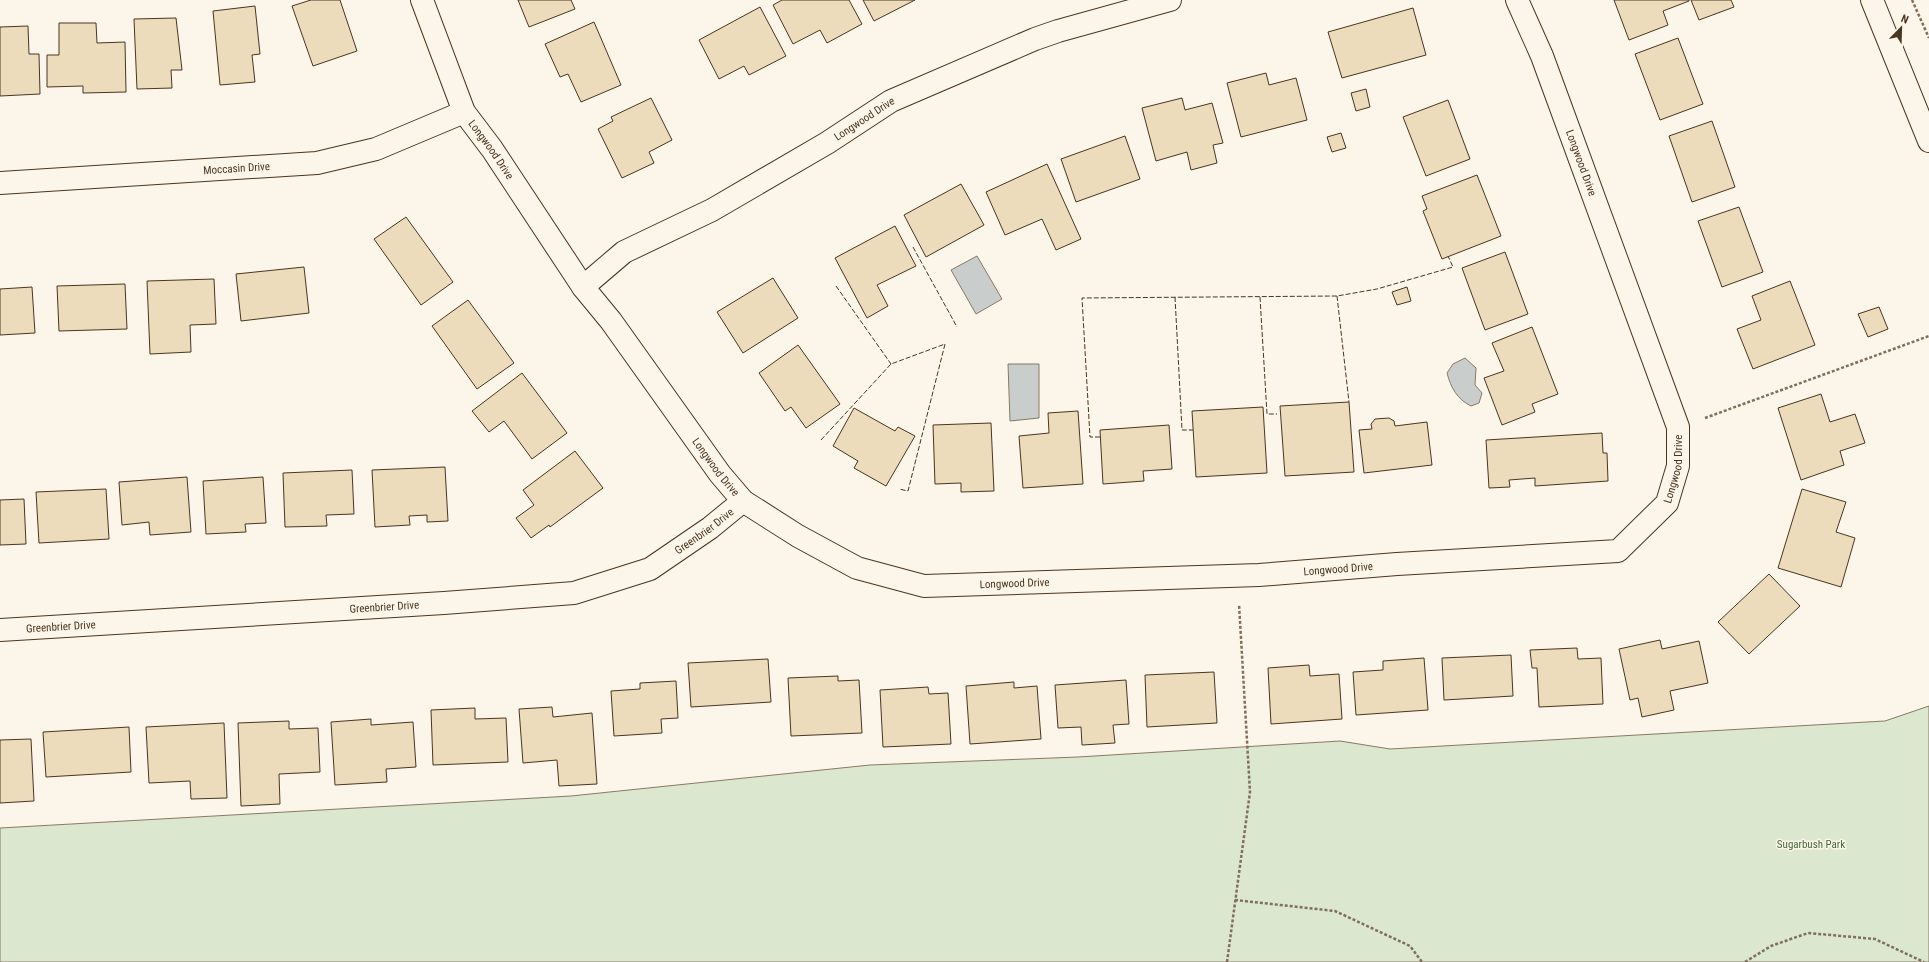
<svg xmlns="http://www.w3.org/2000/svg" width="1929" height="962" font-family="'Roboto Condensed',sans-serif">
	<rect width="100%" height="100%" fill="#fbf6e9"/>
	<polygon fill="#dce7d0" stroke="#887966" points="1929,706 1929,962 0,962 0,828 571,796 870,765 1078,757 1340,741 1390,749 1885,721"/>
	<g fill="#c9cecd" stroke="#887966">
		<polygon points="977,256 1002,299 976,314 951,270"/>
		<path d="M1465,358L1476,368L1475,385L1482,393L1479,403L1471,406C1457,399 1451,388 1447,373L1453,364Z"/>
		<polygon points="1008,364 1039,364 1039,418 1010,421"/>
	</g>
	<g fill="#ecdcbc" stroke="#4a3520">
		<polygon points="311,0 340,0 357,51 313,66 292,6"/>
		<polygon points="518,0 571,0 575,9 529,27"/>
		<polygon points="782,0 849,0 862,24 827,43 820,30 793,44 773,5"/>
		<polygon points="863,0 915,0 874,21"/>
		<polygon points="1614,0 1689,0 1689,1 1663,11 1668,25 1629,40"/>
		<polygon points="1691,0 1731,0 1734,7 1699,20"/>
		<polygon points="255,6 260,54 252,55 255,82 220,85 213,11"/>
		<polygon points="760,7 786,56 749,75 744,66 719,79 699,40"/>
		<polygon points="1413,8 1426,55 1342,78 1328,32"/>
		<polygon points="176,18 182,70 171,70 172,88 137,89 134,19"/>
		<polygon points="594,22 621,85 581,102 568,74 560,77 545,44"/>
		<polygon points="59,23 96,23 97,43 125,42 126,92 83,93 83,86 47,87 47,55 59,55"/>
		<polygon points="28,26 29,54 39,54 40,94 0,96 0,27"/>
		<polygon points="1678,38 1703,104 1660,120 1635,54"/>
		<polygon points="1266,73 1269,85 1296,78 1307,120 1241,137 1227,83"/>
		<polygon points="1366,89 1370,107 1356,111 1351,93"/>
		<polygon points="651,98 672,140 649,152 654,163 622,178 598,129 613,121 611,117"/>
		<polygon points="1182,98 1185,110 1212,103 1223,143 1213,145 1217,163 1191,170 1187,152 1156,161 1142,108"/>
		<polygon points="1448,100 1470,159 1426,176 1403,117"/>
		<polygon points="1712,121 1735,187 1692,202 1669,136"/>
		<polygon points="1341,133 1346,148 1332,152 1327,137"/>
		<polygon points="1125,136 1140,179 1076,202 1061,159"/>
		<polygon points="1047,164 1081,239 1056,250 1042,219 1005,235 986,192"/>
		<polygon points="1477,175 1501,236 1442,259 1423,211 1427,209 1422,196"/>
		<polygon points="961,184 984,225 926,257 904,215"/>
		<polygon points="1739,207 1763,272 1722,287 1698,221"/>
		<polygon points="406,217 453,282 421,305 374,239"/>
		<polygon points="895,226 916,266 877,285 888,306 867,318 835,258"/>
		<polygon points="1505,252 1528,314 1485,330 1462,268"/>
		<polygon points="304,267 309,313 241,321 236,274"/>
		<polygon points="773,278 798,318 743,353 717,312"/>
		<polygon points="214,279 216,324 190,325 191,352 150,354 147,281"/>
		<polygon points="1790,281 1815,345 1753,369 1737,329 1761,320 1752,296"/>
		<polygon points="125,284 127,329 59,331 57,286"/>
		<polygon points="32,287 35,333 0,335 0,289"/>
		<polygon points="1407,287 1411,301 1397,305 1392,292"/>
		<polygon points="468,300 514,363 477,389 432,326"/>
		<polygon points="1879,307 1888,329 1868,337 1858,314"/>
		<polygon points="1532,327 1558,394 1532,404 1535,412 1502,425 1484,378 1504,371 1492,343"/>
		<polygon points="798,345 840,404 806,428 791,407 785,411 759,373"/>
		<polygon points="522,373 567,433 532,459 504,421 489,432 472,411"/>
		<polygon points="1821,394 1830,422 1855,414 1865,443 1840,451 1844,465 1801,480 1778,408"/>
		<polygon points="1349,402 1354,472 1285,476 1280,406"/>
		<polygon points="1263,407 1267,473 1196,477 1192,411"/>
		<polygon points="854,408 895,431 898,427 915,436 886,486 854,468 858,461 833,446"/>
		<polygon points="1078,411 1083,484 1023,488 1019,436 1049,433 1048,413"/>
		<polygon points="1389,418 1394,421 1395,426 1427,422 1432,465 1364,473 1359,430 1372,429 1371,424 1375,419"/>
		<polygon points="991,423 994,491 961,492 961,483 935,484 933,425"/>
		<polygon points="1169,425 1172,469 1143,471 1144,481 1103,484 1100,430"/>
		<polygon points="1602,433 1603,453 1607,453 1608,481 1535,486 1535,478 1509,480 1510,487 1489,488 1486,440"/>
		<polygon points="575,451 603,488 550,527 549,525 531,538 516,518 534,505 523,490"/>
		<polygon points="445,467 448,521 427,522 427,515 409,516 410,525 375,527 372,470"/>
		<polygon points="352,470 354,514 326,515 327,526 285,527 283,473"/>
		<polygon points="187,477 191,532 150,535 149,522 122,525 119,482"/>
		<polygon points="263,477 266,523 245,524 246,532 206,534 203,481"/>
		<polygon points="106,489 109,539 39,543 36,492"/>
		<polygon points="1802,489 1846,502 1836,532 1855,538 1841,587 1778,568"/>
		<polygon points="24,499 26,544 0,545 0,500"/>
		<polygon points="1769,574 1800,606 1749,654 1718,622"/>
		<polygon points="1660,640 1662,649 1699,641 1708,683 1670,691 1674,710 1642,717 1638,698 1630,700 1619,649"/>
		<polygon points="1577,648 1578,659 1601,658 1603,704 1539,707 1537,668 1532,668 1530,650"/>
		<polygon points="1511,655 1513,696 1444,700 1442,658"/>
		<polygon points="1424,658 1428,710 1356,715 1353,672 1383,670 1383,661"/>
		<polygon points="768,659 771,702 691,707 688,663"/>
		<polygon points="1309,665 1310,676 1339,674 1342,719 1271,724 1268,668"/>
		<polygon points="1214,672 1217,723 1147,727 1145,675"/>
		<polygon points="838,676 838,681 859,680 862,733 791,736 788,678"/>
		<polygon points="1126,680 1129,724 1113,725 1115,743 1082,745 1081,727 1058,728 1055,685"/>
		<polygon points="676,681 678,718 661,719 662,733 614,736 611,691 640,689 640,683"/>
		<polygon points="1014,682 1014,688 1037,686 1041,739 970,744 966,686"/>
		<polygon points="928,687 929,694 948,693 951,744 883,747 880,690"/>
		<polygon points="552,707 553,717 592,713 597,784 559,786 557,760 523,763 519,709"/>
		<polygon points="475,708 475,719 506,718 508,762 433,765 431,710"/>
		<polygon points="371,719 371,725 413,722 416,767 386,769 387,782 335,785 331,722"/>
		<polygon points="289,721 289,729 318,728 320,772 279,774 280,804 241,806 238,723"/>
		<polygon points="224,723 227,798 191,799 190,781 149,783 146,727"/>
		<polygon points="129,727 131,772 46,777 43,732"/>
		<polygon points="31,739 34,801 0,803 0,740"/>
	</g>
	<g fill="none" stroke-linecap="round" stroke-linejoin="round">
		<defs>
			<g id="street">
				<path id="s1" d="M422,0L464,112L492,149L583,287L611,321L720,474L743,501L798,536L857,568L924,586L1259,575L1397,564L1618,551L1667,503L1678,466V427L1542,56L1517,0"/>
				<path id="s2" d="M0,183L317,163L376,149L464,112"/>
				<path id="s3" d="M583,287L624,252L712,210L827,143L891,101L1035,39L1058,31L1170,0"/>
				<path id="s4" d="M0,630L444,603L574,593L650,569L710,528L743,501"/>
			</g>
			<polyline id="secondary" points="1872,0 1929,141"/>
		</defs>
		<use href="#street" stroke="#4a3520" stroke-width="24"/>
		<use href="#secondary" stroke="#4a3520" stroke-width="24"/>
		<g stroke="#7f6f5c" stroke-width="2.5" stroke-dasharray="3 2" stroke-linecap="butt">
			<polyline points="1912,0 1929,38"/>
			<polyline points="1705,418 1929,336"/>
			<polyline points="1235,900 1335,911 1410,946 1422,962"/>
			<polyline points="1227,962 1250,792 1239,604"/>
			<polyline points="1745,962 1771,946 1808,933 1875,939 1924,962"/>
		</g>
		<use href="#street" stroke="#fbf6e9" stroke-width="22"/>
		<use href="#secondary" stroke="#fbf6e9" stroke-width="22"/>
		<g stroke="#4a3520" stroke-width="1" stroke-dasharray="5 2" stroke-linecap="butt">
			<polyline points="913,247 957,327"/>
			<polyline points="836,286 891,364"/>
			<polyline points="1337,296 1349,402"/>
			<polyline points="1175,297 1182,430 1193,430"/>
			<polyline points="1260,297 1267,414 1277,414"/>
			<polyline points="1100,437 1090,437 1082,298 1337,296 1377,289 1453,267 1448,256"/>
			<polyline points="821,440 891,364 945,344 908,491 899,489"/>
		</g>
	</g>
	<g text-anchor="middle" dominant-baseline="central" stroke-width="3" stroke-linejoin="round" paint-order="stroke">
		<g font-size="11" fill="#4a3520" stroke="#fbf6e9">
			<text stroke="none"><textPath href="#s3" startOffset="329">Longwood Drive</textPath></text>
			<text stroke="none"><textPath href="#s1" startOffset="166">Longwood Drive</textPath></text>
			<text transform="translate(1581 163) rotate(70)">Longwood Drive</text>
			<text stroke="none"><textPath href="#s2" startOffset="237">Moccasin Drive</textPath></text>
			<text stroke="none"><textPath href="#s1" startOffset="555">Longwood Drive</textPath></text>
			<text stroke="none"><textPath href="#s1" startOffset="1599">Longwood Drive</textPath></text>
			<text stroke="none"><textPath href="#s4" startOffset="721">Greenbrier Drive</textPath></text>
			<text stroke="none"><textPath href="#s1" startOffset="1215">Longwood Drive</textPath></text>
			<text stroke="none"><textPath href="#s1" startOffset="891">Longwood Drive</textPath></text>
			<text stroke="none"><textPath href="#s4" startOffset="385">Greenbrier Drive</textPath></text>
			<text stroke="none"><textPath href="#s4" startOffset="61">Greenbrier Drive</textPath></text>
		</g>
		<g font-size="11" fill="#436837" stroke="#fbf6e9">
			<text x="1811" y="844">Sugarbush Park</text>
		</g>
	</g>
	<g transform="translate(1901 28) rotate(23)" stroke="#fbf6e9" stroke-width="3" paint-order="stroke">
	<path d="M0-3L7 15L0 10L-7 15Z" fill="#4a3520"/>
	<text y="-6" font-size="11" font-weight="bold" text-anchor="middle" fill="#4a3520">N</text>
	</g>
</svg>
